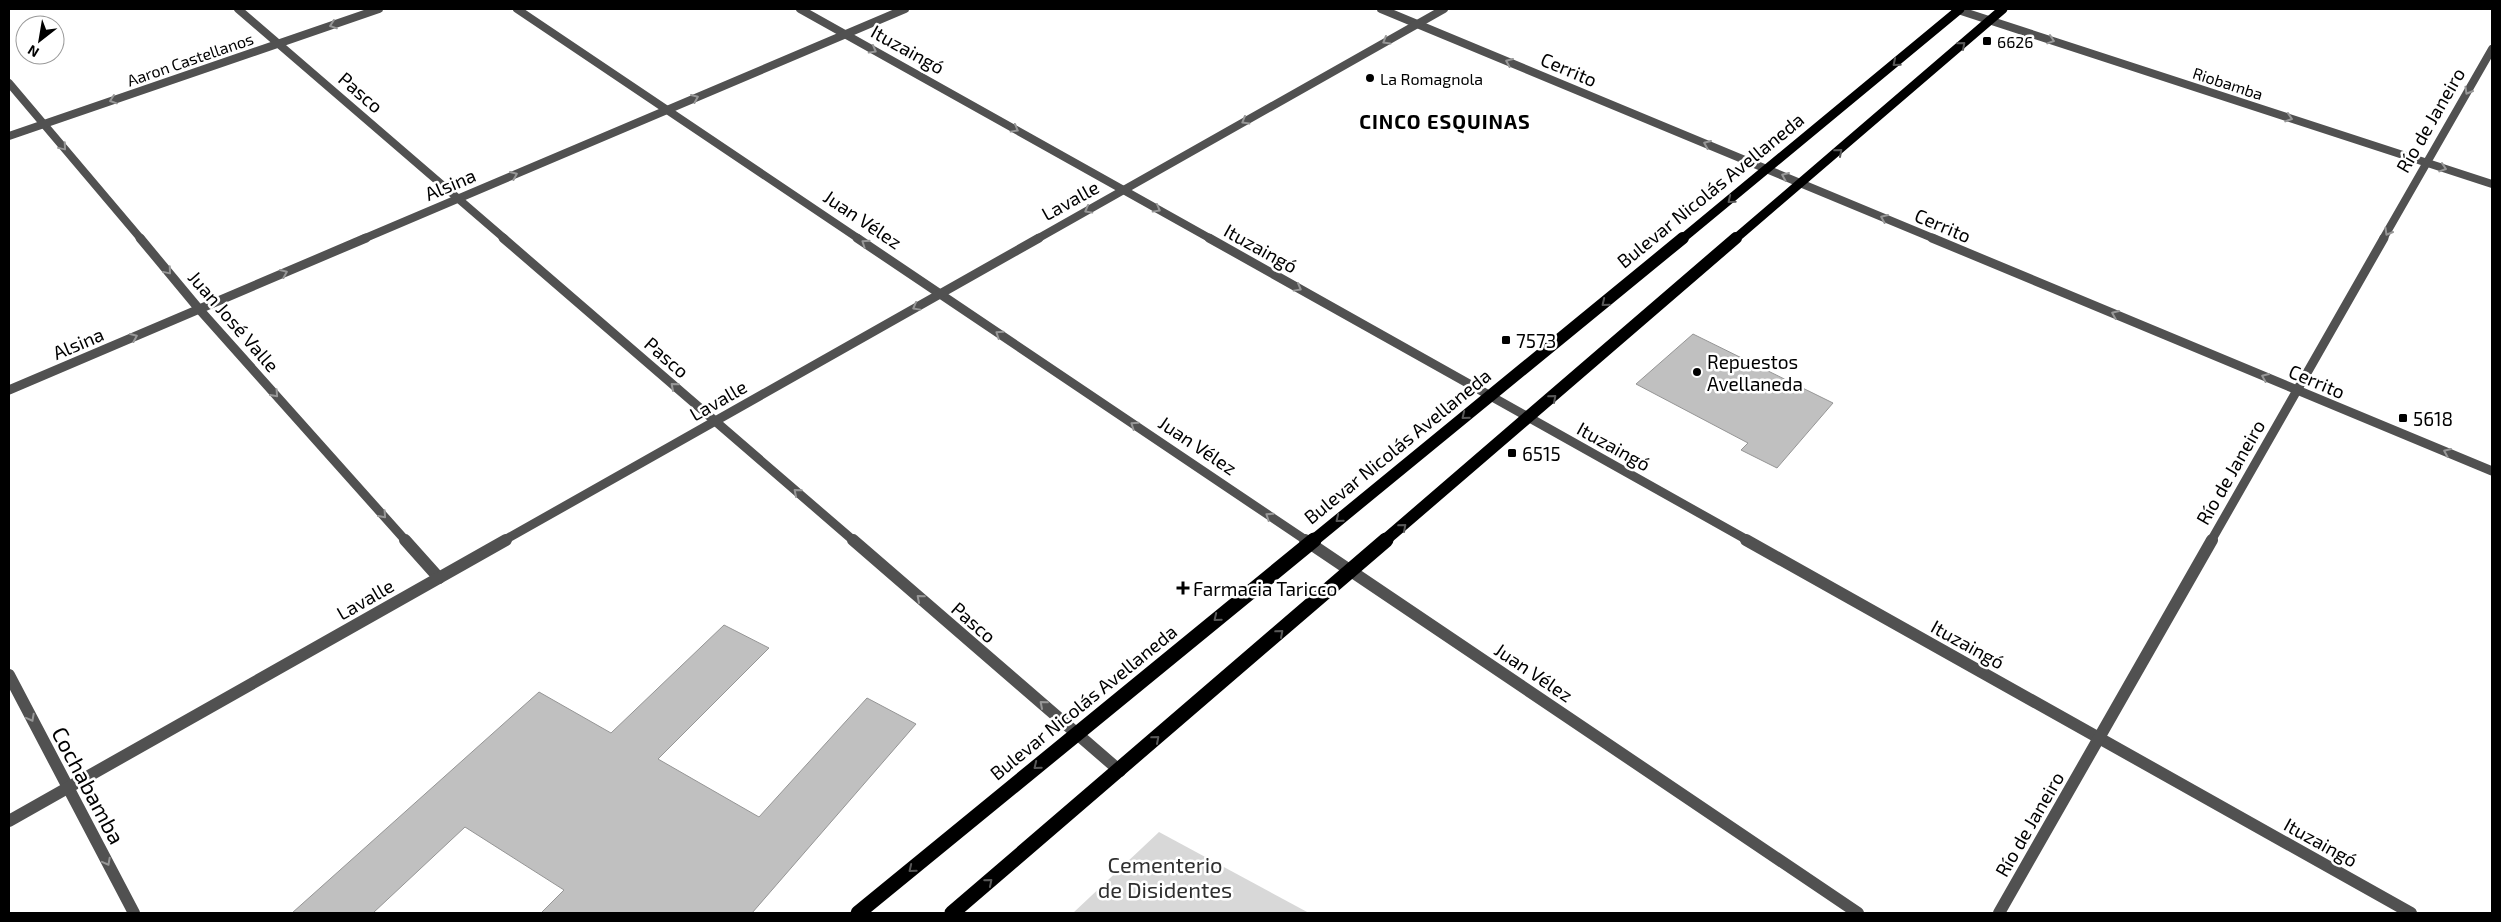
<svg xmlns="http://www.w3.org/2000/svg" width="2501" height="922" font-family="'Exo 2',sans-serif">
	<rect width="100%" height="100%" fill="#fff"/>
	<polygon fill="#d8d8d8" points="1159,832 1309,913 1073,913"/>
	<g fill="#c0c0c0" stroke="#959595">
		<polygon points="1693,334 1833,403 1777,468 1741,450 1748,443 1636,384"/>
		<polygon points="724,625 769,648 658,759 759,817 867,698 916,724 752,913 541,913 564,890 465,827 373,913 292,913 539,692 611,733"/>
	</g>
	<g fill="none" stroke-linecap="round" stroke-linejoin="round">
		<g stroke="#515151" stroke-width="8">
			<polyline points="238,9 505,239"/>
			<polyline points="517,9 859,239"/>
			<polyline points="800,9 1211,239"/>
			<polyline points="1381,9 1935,239"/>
			<polyline points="1955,9 2492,184"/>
			<polyline points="9,83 141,239"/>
			<polyline points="9,136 379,9"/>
			<polyline points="363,239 905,9"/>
			<polyline points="1037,239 1444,9"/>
			<polyline points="2383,239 2492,49"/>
		</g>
		<g stroke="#515151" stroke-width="9">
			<polyline points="140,238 199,309 406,541"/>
			<polyline points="503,238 854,541"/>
			<polyline points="857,238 1307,541"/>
			<polyline points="1209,238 1749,541"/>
			<polyline points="1932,238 2492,471"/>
			<polyline points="9,390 366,238"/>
			<polyline points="503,541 1039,238"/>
			<polyline points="2211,541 2384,238"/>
		</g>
		<g stroke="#515151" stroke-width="12">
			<polyline points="405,540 439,578"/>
			<polyline points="853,540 1120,771"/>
			<polyline points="1305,540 1858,913"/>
			<polyline points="1746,540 2411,913"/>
			<polyline points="9,675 134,913"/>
			<polyline points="9,821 506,540"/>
			<polyline points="1999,913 2212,540"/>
		</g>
		<g stroke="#000" stroke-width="9">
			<polyline points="1682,239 1960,9"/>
			<polyline points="1735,239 2003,9"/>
		</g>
		<g stroke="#000" stroke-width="12">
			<polyline points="1313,541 1683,238"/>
			<polyline points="1384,541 1736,238"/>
		</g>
		<g stroke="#000" stroke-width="15">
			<polyline points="858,913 1314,540"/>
			<polyline points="952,913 1386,540"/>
		</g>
	</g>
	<defs><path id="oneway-chevron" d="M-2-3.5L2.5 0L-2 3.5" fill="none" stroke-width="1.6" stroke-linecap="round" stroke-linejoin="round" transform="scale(1.25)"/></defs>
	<g stroke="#979797">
		<use href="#oneway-chevron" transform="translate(333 25) rotate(161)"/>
		<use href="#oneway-chevron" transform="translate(2051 40) rotate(18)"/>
		<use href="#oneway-chevron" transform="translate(1386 41) rotate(150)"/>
		<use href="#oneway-chevron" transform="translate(873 50) rotate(29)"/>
		<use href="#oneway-chevron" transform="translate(1509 62) rotate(-157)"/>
		<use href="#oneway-chevron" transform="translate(2468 91) rotate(120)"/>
		<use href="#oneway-chevron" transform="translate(695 98) rotate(-23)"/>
		<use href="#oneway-chevron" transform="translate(113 100) rotate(161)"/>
		<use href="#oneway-chevron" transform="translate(2289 118) rotate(18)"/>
		<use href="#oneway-chevron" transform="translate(1245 121) rotate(150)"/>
		<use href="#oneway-chevron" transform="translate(1015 129) rotate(29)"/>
		<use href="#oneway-chevron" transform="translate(1707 144) rotate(-157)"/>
		<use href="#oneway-chevron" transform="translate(63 147) rotate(50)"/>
		<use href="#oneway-chevron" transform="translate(2443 168) rotate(18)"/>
		<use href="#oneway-chevron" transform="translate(514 175) rotate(-23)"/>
		<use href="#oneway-chevron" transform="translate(1785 176) rotate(-157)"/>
		<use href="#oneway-chevron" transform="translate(1157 209) rotate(29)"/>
		<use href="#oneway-chevron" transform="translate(1088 210) rotate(151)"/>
		<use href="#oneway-chevron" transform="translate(1884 218) rotate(-157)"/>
		<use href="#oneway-chevron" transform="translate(2388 232) rotate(120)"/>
		<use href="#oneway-chevron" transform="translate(865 243) rotate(-146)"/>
		<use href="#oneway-chevron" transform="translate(168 271) rotate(50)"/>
		<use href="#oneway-chevron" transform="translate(284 273) rotate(-23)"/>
		<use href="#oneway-chevron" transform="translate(1298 288) rotate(29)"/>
		<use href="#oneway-chevron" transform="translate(916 307) rotate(151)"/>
		<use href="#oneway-chevron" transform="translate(2115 314) rotate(-157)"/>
		<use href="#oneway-chevron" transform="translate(999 334) rotate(-146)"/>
		<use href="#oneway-chevron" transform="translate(134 337) rotate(-23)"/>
		<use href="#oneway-chevron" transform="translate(2265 377) rotate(-157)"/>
		<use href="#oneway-chevron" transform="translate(674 386) rotate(-139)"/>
		<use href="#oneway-chevron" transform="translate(275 394) rotate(48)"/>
		<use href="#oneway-chevron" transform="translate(1134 425) rotate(-146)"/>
		<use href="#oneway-chevron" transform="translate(2447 452) rotate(-157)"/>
		<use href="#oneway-chevron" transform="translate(797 492) rotate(-139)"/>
		<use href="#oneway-chevron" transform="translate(383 515) rotate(48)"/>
		<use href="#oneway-chevron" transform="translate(1269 516) rotate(-146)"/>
		<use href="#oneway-chevron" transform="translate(920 598) rotate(-139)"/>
		<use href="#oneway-chevron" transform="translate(1043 704) rotate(-139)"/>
		<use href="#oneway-chevron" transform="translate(31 718) rotate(62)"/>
		<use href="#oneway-chevron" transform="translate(107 862) rotate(62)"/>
	</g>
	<g stroke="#595959">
		<use href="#oneway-chevron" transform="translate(1962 45) rotate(-41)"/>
		<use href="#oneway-chevron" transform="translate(1896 63) rotate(140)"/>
		<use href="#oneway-chevron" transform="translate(1839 152) rotate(-41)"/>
		<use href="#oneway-chevron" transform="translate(1731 200) rotate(141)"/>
		<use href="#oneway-chevron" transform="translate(1605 303) rotate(141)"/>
		<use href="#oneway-chevron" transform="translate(1553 398) rotate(-41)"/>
		<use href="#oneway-chevron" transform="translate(1465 416) rotate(141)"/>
		<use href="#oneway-chevron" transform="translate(1339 519) rotate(141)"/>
		<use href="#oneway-chevron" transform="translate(1403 527) rotate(-41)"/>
		<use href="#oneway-chevron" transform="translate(1217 618) rotate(141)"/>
		<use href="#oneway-chevron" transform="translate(1280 633) rotate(-41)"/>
		<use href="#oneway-chevron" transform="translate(1156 739) rotate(-41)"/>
		<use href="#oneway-chevron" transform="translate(1037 766) rotate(141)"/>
		<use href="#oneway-chevron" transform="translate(912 869) rotate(141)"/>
		<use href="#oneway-chevron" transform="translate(989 882) rotate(-40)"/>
	</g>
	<g fill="#000" stroke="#fff" stroke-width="2">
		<rect x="1982" y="36" width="10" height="10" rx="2.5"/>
		<circle cx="1370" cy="78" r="5"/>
		<rect x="1501" y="335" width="10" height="10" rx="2.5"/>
		<circle cx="1697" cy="372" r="5"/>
		<rect x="2398" y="413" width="10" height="10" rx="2.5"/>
		<rect x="1507" y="448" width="10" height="10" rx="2.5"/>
		<path d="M1180.5 580.5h5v5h5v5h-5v5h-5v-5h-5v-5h5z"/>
	</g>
	<g text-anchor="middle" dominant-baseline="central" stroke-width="5" stroke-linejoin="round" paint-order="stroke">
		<g font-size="16" fill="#000" stroke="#fff" text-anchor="start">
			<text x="1997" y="41">6626</text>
			<text x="1380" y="78">La Romagnola</text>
		</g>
		<g font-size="16" fill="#000" stroke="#fff">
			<text transform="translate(190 59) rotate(-19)">Aaron Castellanos</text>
			<text transform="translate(2228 83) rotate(18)">Riobamba</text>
		</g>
		<g font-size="19" fill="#000" stroke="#fff">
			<text transform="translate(908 49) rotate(29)">Ituzaingó</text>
			<text transform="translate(1569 69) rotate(23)">Cerrito</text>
			<text transform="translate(361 92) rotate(41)">Pasco</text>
			<text transform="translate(2430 120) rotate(-60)">Río de Janeiro</text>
			<text transform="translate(450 184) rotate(-23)">Alsina</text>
			<text transform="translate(1710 190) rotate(-39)">Bulevar Nicolás Avellaneda</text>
			<text transform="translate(1070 200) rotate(-29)">Lavalle</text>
			<text transform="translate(863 219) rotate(34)">Juan Vélez</text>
			<text transform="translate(1943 225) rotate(23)">Cerrito</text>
			<text transform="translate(1261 248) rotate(29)">Ituzaingó</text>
			<text transform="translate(234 321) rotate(49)">Juan José Valle</text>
			<text transform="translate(78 343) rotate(-23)">Alsina</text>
			<text transform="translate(667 357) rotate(41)">Pasco</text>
			<text transform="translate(2317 381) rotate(23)">Cerrito</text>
			<text transform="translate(718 400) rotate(-30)">Lavalle</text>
			<text transform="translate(1198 445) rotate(34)">Juan Vélez</text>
			<text transform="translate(1397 446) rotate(-39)">Bulevar Nicolás Avellaneda</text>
			<text transform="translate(1614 446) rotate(29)">Ituzaingó</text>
			<text transform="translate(2230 472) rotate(-60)">Río de Janeiro</text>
			<text transform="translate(365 599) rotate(-30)">Lavalle</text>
			<text transform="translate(974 622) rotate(41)">Pasco</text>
			<text transform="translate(1968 644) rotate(29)">Ituzaingó</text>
			<text transform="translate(1534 672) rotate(34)">Juan Vélez</text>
			<text transform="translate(1083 702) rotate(-39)">Bulevar Nicolás Avellaneda</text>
			<text transform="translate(2029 824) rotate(-60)">Río de Janeiro</text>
			<text transform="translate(2321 842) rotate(29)">Ituzaingó</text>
		</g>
		<g font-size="19" fill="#000" stroke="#fff" text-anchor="start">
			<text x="1516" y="340">7573</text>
			<text x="1707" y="361">Repuestos<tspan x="1707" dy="22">Avellaneda</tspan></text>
			<text x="2413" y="418">5618</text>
			<text x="1522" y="453">6515</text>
			<text x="1193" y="588">Farmacia Taricco</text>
		</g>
		<g font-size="20" font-weight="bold" letter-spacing="1" fill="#000" stroke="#fff">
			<text x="1445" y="121">CINCO ESQUINAS</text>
		</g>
		<g font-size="22" fill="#000" stroke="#fff">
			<text transform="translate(89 785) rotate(62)">Cochabamba</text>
		</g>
		<g font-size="22" fill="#2f2f2f" stroke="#fff">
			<text x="1165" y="864">Cementerio<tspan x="1165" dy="25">de Disidentes</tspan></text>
		</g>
	</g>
	<rect width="2501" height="922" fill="none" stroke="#000000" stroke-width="20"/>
	<g transform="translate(40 40) rotate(211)"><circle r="24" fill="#ffffff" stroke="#999999"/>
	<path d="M0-4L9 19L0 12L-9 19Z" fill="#000000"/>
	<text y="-8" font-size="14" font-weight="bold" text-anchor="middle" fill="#000000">N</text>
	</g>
</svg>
